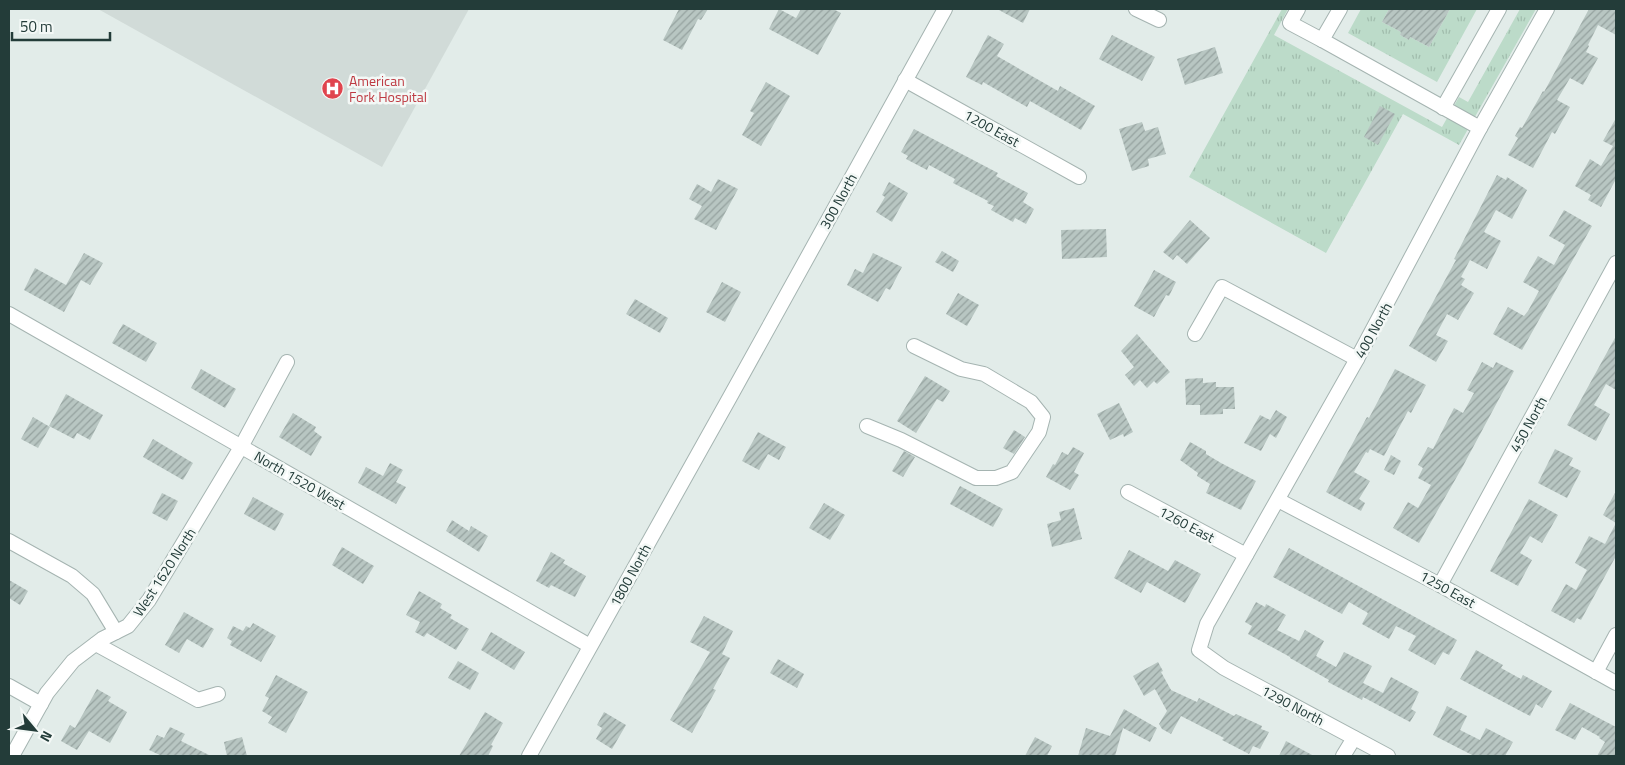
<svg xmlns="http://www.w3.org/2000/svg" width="1625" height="765" font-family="'Titillium Web',sans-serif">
	<defs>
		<pattern id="grass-tufts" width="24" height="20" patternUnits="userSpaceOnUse" patternTransform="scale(1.25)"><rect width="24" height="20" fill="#bcdbc9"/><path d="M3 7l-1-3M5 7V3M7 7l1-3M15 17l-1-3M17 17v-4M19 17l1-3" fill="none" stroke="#a1bdad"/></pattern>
		<pattern id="building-hatch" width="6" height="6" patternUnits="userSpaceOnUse" patternTransform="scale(1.25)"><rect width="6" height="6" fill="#b8c6c2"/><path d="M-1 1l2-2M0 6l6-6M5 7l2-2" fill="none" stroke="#95a29f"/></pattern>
	</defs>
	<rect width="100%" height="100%" fill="#e2ece9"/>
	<polygon fill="#d1dbd8" points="98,9 469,9 382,167"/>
	<g fill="url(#grass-tufts)">
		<polygon points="1282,9 1288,9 1274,35 1442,127 1459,97 1468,102 1520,9 1536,9 1459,145 1403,114 1326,253 1189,177"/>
		<polygon points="1361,9 1389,9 1382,22 1401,32 1400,35 1409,40 1410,37 1429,47 1450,9 1477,9 1437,82 1348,33"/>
	</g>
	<g fill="url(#building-hatch)">
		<polygon points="679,9 708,9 701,20 698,19 682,50 663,40"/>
		<polygon points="779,9 796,18 801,9 833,9 841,13 818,55 769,29"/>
		<polygon points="997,9 1030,9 1023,23"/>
		<polygon points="1389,9 1450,9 1429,47 1410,37 1409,40 1400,35 1401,32 1382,22"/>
		<polygon points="1589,9 1616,9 1616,35 1598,25 1588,45 1589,46 1586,52 1598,58 1583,85 1570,78 1557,100 1570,107 1555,134 1552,132 1533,168 1508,155 1518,138 1515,136 1520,127 1522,128 1543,91 1544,92"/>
		<polygon points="988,35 1004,44 997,56 1058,91 1060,86 1095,106 1081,130 1030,101 1027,107 983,82 982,85 966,77"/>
		<polygon points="1112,35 1155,57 1142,81 1099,59"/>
		<polygon points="1215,47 1223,73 1185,85 1177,59"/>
		<polygon points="766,82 790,96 761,146 742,135 754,113 750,111"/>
		<polygon points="1380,106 1395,114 1378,145 1364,137"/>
		<polygon points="1616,118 1616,179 1601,207 1588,200 1591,195 1575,186 1590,159 1601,166 1613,146 1603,141"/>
		<polygon points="1142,122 1145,131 1158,127 1166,154 1148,159 1149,166 1132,171 1119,129"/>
		<polygon points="914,129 998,173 996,176 1028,193 1023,202 1034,209 1026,224 1015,218 1013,222 991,210 994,206 987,203 988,201 953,183 955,179 929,165 927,170 906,159 908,156 901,152"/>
		<polygon points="1497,175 1506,180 1507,177 1527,190 1512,219 1496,210 1484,232 1501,241 1487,269 1470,260 1461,277 1465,279 1461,285 1474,293 1458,320 1447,314 1436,335 1448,341 1436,362 1409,346 1456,260 1454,259"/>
		<polygon points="718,179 738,189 716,230 694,219 702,206 689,199 697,184 711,192"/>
		<polygon points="889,182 908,193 892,222 876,212 885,197 882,195"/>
		<polygon points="1564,210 1592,226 1522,350 1493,334 1508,307 1524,316 1528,311 1539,291 1523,282 1538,256 1554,265 1565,245 1549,236"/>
		<polygon points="1190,220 1210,238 1187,264 1177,255 1173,260 1163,252"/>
		<polygon points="1106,229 1107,257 1062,259 1061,230"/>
		<polygon points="942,251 959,261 953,272 935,262"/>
		<polygon points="84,253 103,263 90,285 81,280 64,312 24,290 35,268 66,285"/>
		<polygon points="873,253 902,267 890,290 886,288 878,302 847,285 855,269 863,273"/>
		<polygon points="1154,270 1176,282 1169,296 1166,295 1154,317 1134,306"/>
		<polygon points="722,282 741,292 725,322 706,312"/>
		<polygon points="958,293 979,305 967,326 946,314"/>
		<polygon points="635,299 668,318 660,333 626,314"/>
		<polygon points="123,324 157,343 146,362 112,343"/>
		<polygon points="1137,334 1170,372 1157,384 1154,381 1147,388 1140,380 1134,386 1125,375 1134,367 1121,351"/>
		<polygon points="1616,336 1616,390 1606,384 1594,405 1610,414 1596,441 1567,425"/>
		<polygon points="1482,362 1493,368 1496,362 1514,371 1463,466 1419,543 1393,528 1408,502 1418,508 1431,485 1418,478 1423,468 1418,465 1428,447 1433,449 1454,408 1463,413 1474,393 1467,390"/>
		<polygon points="201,369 236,389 225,408 191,388"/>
		<polygon points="1395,369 1426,385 1411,413 1408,411 1384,456 1370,449 1368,453 1366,452 1354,472 1370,481 1359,499 1365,503 1361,511 1326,492 1367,417 1369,418"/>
		<polygon points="925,376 950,391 943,402 937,399 916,433 897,421"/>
		<polygon points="1203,378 1203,383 1216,382 1216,387 1234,387 1235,409 1223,409 1223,414 1200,415 1200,405 1186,405 1185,379"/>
		<polygon points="66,394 103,415 90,440 77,433 74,439 49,426"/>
		<polygon points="1119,403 1133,432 1124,437 1123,434 1110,440 1097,414"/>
		<polygon points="1276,410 1287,417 1276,438 1270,434 1261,451 1244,443 1260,415 1270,420"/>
		<polygon points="293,413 316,427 314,431 322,437 311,456 279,437"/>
		<polygon points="33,417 50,427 38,448 21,439"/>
		<polygon points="1014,430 1025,437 1014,454 1003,448"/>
		<polygon points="758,432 786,447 779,460 768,454 759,470 742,461"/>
		<polygon points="153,439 193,463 183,480 143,457"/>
		<polygon points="1190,442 1206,451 1206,454 1221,463 1256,481 1241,510 1206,493 1210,484 1197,476 1198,473 1180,460"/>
		<polygon points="1073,447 1084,453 1074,472 1079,475 1070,490 1046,477 1053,464 1055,465 1062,452 1068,455"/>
		<polygon points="1555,449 1573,458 1569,465 1581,471 1567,498 1538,483"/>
		<polygon points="904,451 915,457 903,477 892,471"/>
		<polygon points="1391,455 1401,461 1394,475 1384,470"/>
		<polygon points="390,463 403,470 396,482 406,487 396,504 358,483 366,467 383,476"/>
		<polygon points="960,486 1003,509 993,527 950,504"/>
		<polygon points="1616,491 1616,556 1581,620 1577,618 1574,623 1551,611 1566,584 1576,590 1587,570 1575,563 1589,536 1605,544 1616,523 1603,515"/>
		<polygon points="162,493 178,501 167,521 152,513"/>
		<polygon points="253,497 284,514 275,531 244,514"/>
		<polygon points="1529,499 1558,515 1542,543 1530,536 1520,553 1532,560 1518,586 1490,571"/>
		<polygon points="824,503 845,515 830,540 809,528"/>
		<polygon points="1074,508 1082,539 1052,547 1047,524 1061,520 1059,512"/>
		<polygon points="452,520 469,531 471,526 488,536 479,552 446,531"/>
		<polygon points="342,547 374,566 363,584 332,565"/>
		<polygon points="1289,548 1457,640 1449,655 1443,652 1435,665 1408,650 1416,636 1396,626 1389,639 1362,624 1368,613 1349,602 1342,614 1273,577"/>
		<polygon points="1129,550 1168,571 1175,560 1201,574 1185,603 1147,582 1141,593 1114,578"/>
		<polygon points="551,552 565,560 563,563 586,576 575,597 551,585 549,588 536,581"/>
		<polygon points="9,580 28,591 20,605 9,598"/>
		<polygon points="419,591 442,604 440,608 452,615 450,618 469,629 456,650 427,633 424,637 415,632 420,622 406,615"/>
		<polygon points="1256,602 1265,607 1266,604 1286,615 1277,630 1299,641 1305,630 1324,641 1316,656 1336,667 1344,652 1372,666 1363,683 1383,693 1391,677 1419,692 1411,709 1416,712 1410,722 1363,697 1362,700 1328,682 1329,680 1290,658 1290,657 1248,634 1252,626 1245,622"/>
		<polygon points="184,612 214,629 203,648 187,639 179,653 165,645"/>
		<polygon points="704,616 733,631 722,654 730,658 713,689 716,690 692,733 670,720 710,652 690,642"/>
		<polygon points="253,623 276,636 261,662 230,645 232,641 227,638 233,626 243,631 246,626 250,628"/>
		<polygon points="491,632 525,652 514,670 481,650"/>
		<polygon points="1476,650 1503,665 1501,668 1521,679 1523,675 1552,691 1542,708 1536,704 1530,716 1460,679"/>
		<polygon points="778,659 804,674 797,688 770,673"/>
		<polygon points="458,661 479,673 470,690 448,678"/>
		<polygon points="1158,662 1163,671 1161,672 1171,690 1197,702 1199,698 1234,716 1236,714 1262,726 1261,729 1269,732 1260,749 1253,746 1249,754 1222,740 1224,738 1181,716 1171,734 1162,729 1159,724 1167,711 1155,689 1144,696 1133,676"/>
		<polygon points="276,675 308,692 286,733 268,723 272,717 262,711 269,698 265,696"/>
		<polygon points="97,689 111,697 108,701 127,712 110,743 89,731 77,750 61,741 70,725 75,728"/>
		<polygon points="1570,703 1616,727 1616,756 1597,756 1605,742 1599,738 1600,737 1582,727 1575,740 1555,730"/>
		<polygon points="1447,706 1467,716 1460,730 1480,740 1486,728 1513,742 1505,756 1474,756 1433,735"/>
		<polygon points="1124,709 1157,728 1150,742 1123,728 1115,756 1078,756 1086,728 1110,736"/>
		<polygon points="485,712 503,723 491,745 493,746 488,756 459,756"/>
		<polygon points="604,712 626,725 612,749 596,739 602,728 597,725"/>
		<polygon points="170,727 185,734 181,741 211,756 162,756 149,750 157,735 164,738"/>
		<polygon points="242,737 247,756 227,756 224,742"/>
		<polygon points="1035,737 1052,746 1047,756 1025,756"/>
		<polygon points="1286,741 1314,756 1279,756"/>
	</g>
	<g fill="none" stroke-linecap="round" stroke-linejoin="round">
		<defs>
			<g id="minor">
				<polyline points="1136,9 1159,20"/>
				<polyline points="1298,9 1290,23 1322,40"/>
				<polyline points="1340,9 1322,40 1480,128"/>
				<polyline points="905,80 1079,177"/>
				<polyline points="1443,108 1499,9"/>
				<polyline points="9,314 590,646"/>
				<polyline points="1195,334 1222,287 1357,359"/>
				<polyline points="867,426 901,440 976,478 996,478 1012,472 1039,432 1043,417 1031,402 984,374 961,369 914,346"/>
				<polyline points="1128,492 1246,555"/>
				<polyline points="1278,500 1440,585 1616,683"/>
				<polyline points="9,541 72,576 93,594 116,632"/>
				<polyline points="1440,585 1616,263"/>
				<polyline points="96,644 198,700 218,694"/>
				<polyline points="1596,672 1616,635"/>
				<polyline points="9,686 41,704"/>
				<polyline points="12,756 47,693 73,661 102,639 128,626 149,600 241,447 287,362"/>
				<polyline points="529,756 730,397 945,9"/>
				<polyline points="1343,756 1354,738"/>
				<polyline points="1388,756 1224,668 1199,650 1207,624 1357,359 1480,128 1547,9"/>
			</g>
		</defs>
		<use href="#minor" stroke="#a5b4b1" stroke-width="16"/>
		<use href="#minor" stroke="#fff" stroke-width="14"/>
	</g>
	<defs>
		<symbol id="hospital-disc" viewBox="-11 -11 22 22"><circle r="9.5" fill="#e0444e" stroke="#f3f8f6"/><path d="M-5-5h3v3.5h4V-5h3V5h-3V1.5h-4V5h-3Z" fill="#fff"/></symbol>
	</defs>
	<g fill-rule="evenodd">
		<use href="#hospital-disc" x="320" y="76" width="25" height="25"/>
	</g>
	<g text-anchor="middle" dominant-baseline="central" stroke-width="5" stroke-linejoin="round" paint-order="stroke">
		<g font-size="14" fill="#be3a42" stroke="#f3f8f6" text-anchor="start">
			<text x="349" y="80">American<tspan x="349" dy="16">Fork Hospital</tspan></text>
		</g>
		<g font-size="14" fill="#233c39" stroke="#f3f8f6">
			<text transform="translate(992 128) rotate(29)">1200 East</text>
			<text transform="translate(838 201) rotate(-61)">300 North</text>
			<text transform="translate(1373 330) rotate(-61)">400 North</text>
			<text transform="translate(1528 424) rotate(-61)">450 North</text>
			<text transform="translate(300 480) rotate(30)">North 1520 West</text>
			<text transform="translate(1187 524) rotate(28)">1260 East</text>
			<text transform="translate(164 572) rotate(-57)">West 1620 North</text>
			<text transform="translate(630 575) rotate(-61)">1800 North</text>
			<text transform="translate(1448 589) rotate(29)">1250 East</text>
			<text transform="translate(1293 705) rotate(28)">1290 North</text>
		</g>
	</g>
	<rect width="1625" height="765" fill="none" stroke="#233c39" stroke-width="20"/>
	<g transform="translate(35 730) rotate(119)" stroke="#f3f8f6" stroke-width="4" paint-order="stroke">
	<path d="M0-4L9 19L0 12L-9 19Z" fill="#233c39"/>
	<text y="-8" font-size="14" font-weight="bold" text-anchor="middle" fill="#233c39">N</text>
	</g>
	<path d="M12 32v8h98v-8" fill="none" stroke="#233c39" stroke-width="2.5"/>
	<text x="20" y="32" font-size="15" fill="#233c39" stroke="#f3f8f6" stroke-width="4" paint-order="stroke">50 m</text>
</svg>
